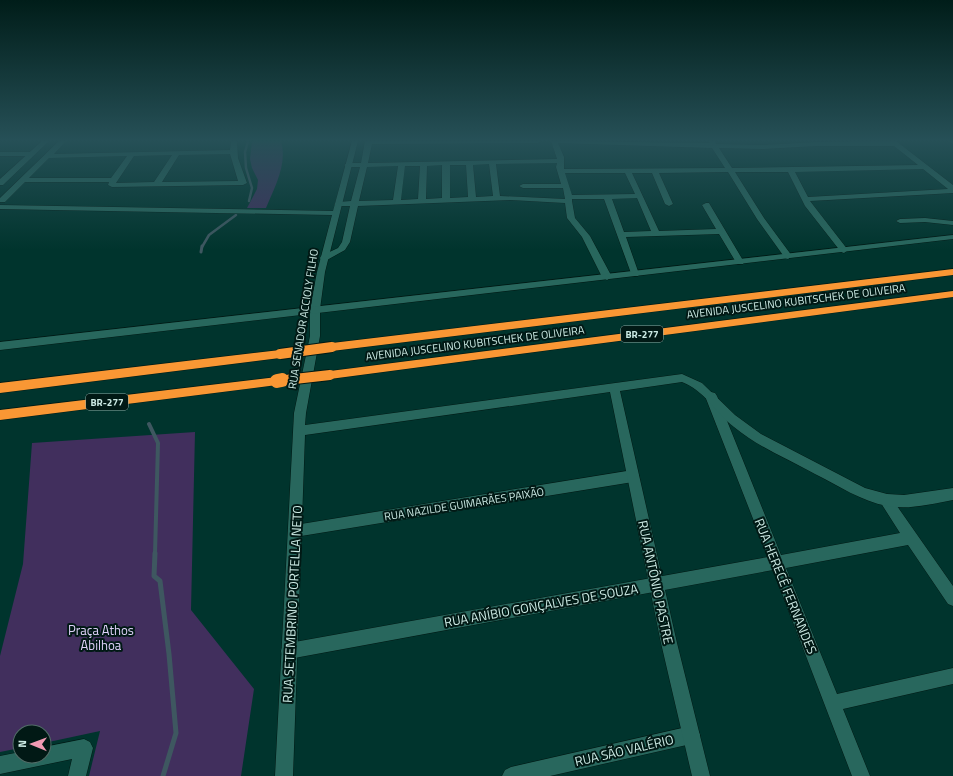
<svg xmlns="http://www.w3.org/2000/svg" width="953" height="776" font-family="'Titillium Web',sans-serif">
	<rect width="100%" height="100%" fill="#00342d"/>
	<g fill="#412f5d">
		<path d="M252,141H281C288,164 274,188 266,208H247L257,189L258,180L252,168L250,159Z"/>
		<polygon points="195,432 191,610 254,689 241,776 89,776 100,731 44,743 44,732 20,732 20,748 0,752 0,656 23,564 32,443"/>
	</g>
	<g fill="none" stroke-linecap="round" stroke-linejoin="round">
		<g stroke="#3e5760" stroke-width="2.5">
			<polyline points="248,141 245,152 246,168 252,188 249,201"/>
			<polyline points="202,247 209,235 236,215"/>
		</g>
		<polyline stroke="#3e5760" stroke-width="3" points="201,252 202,246"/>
		<polyline stroke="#3e5760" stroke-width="4" points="149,424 158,443 155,554"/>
		<polyline stroke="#3e5760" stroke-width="5" points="155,553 154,576 160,581 169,654 176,733 163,776"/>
		<defs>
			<g id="minor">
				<path d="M59,141H66L54,154L230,150L231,141H237L238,158L247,183L243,185L112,187L108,185L109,182H25L5,202H0V198ZM230,154L238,181L162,182L179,155ZM172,155L154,182L116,183L134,156ZM127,156L111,178H29L49,158Z"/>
				<path d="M365,141H541L538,143L372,144L368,163L557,159L551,141L710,143L709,141H715L716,144L763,145L816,142L896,141L953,185V193L810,201L848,250L844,253L841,252L805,206L788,172H735L764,218L792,256L788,259L785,258L757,219L728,172L659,173L673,204L669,206L665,204L652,173H632L659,231L716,229L702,205L706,203H709L744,262L743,264H737L719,234L626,237L639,274L638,276H632L604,199H572V201L575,218L590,236L612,277L607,280L602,277L582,237L567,218L565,203L511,200L358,206L350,242L345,250L327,260H321L320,258L321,256L338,248L342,242L350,206H338L334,204L338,202L351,201L360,167H348L344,165L348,163H361ZM558,143L712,148L725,168L564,169V157ZM816,146H894L918,165L732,168L719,148L763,149ZM557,163L556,167L561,184H523L519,186L523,188H563L565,199L500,196L496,164ZM489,164L493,196L476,197L473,165ZM442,165V198L426,199L427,166ZM450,165H466L468,197L450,198ZM398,166L393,200L359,201L367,167ZM405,166H420L418,199L401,200ZM923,169L948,189L808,197L795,172ZM565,173H625L635,194L572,195ZM637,198L651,231L624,232L612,199Z"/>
				<polygon points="949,141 953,141 953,144"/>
				<polygon points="0,152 32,152 35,154 32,156 0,156"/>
				<polygon points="925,218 953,221 953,225 925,222 900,223 896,221 900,219"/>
				<polygon points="711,392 715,393 717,396 781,555 900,533 879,500 880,496 885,494 890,496 953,586 953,606 948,604 908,545 786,568 837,694 953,668 953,684 843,709 870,776 852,776 773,570 289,659 283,657 281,651 283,645 289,643 768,557 705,396 707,393"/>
				<polygon points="633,470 637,472 639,476 637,480 633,482 295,537 290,536 288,531 290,526 295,525"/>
				<polygon points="691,726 697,729 700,735 697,741 691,744 550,776 502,776 505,770 511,767"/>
				<polygon points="84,739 90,742 93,748 86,776 68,776 72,759 0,774 0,756 20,752 20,756 44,756 44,747"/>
			</g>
			<g id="tertiary">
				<polygon points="42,141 49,141 3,185 0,185 0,179"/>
				<path d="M352,141H358L325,272L320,309V336L306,413L305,425L682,374L702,383L735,415L761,434L865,488L887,494L904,495L953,488V500C931,504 909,510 887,506C861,501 839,486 815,474C788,459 758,447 734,427C716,413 704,390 682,382L620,391L677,643L710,776H692L661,643L610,392L305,435L293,776H275L294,413L310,336V309L317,272L332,215L0,209V205L333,211Z"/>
			</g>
			<polygon id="secondary" points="953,235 953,239 0,350 0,342"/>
			<g id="motorway">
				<polygon points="953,269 953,275 332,351 328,350 326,347 328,344 332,343"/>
				<polygon points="953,291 953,297 330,379 326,378 324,375 326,372 330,371"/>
				<polygon points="280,350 284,351 286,354 284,357 280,358 0,393 0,383"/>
				<polygon points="277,377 281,378 283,381 281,384 277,385 0,420 0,410"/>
			</g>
		</defs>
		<use href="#minor" stroke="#001a15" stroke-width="1"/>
		<use href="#tertiary" stroke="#001a15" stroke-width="1"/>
		<use href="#secondary" stroke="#001a15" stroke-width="1"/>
		<use href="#motorway" stroke="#001a15" stroke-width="1"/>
		<use href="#minor" fill="#28675d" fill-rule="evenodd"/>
		<use href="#tertiary" fill="#28675d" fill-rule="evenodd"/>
		<use href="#secondary" fill="#28675d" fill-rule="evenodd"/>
		<use href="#motorway" fill="#f99734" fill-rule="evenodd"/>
		<defs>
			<g id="motorway-bridge-far1">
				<polyline points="280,354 332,347"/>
				<polyline points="277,381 330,375"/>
			</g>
			<polyline id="motorway-bridge" points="277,381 282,380"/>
		</defs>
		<use href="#motorway-bridge-far1" stroke="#001a15" stroke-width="12" stroke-linecap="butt"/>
		<use href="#motorway-bridge" stroke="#001a15" stroke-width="14" stroke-linecap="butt"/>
		<use href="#motorway-bridge-far1" stroke="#f99734" stroke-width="10"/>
		<use href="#motorway-bridge" stroke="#f99734" stroke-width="14"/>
	</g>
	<linearGradient id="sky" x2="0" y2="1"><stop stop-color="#001d19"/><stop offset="0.56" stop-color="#265057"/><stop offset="1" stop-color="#265057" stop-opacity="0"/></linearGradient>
	<rect width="953" height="250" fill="url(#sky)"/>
	<g text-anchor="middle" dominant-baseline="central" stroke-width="4" stroke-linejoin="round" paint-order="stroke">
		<g fill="#011915" stroke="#8faba6" stroke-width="1">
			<rect x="621" y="326" width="42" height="16" rx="3"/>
			<rect x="86" y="394" width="42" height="16" rx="3"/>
		</g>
		<g font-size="10" font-weight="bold" fill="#cceae4">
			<text x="642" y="334">BR-277</text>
			<text x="107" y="402">BR-277</text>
		</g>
		<g font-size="11" fill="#cceae4" stroke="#011915">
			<text transform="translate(796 301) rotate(-7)">AVENIDA JUSCELINO KUBITSCHEK DE OLIVEIRA</text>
			<text transform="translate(303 319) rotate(-81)">RUA SENADOR ACCIOLY FILHO</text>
			<text transform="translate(475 343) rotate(-7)">AVENIDA JUSCELINO KUBITSCHEK DE OLIVEIRA</text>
			<text transform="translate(464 504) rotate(-9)">RUA NAZILDE GUIMARÃES PAIXÃO</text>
		</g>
		<g font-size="13" fill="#cceae4" stroke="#011915">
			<text transform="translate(656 582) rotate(78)">RUA ANTÔNIO PASTRE</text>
			<text transform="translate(786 586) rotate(68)">RUA HERECÊ FERNANDES</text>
			<text transform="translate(292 604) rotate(-87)">RUA SETEMBRINO PORTELLA NETO</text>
			<text transform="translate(541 605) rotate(-10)">RUA ANÍBIO GONÇALVES DE SOUZA</text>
			<text transform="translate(624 750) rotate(-13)">RUA SÃO VALÉRIO</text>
		</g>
		<g font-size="13" fill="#dfd1f9" stroke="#011915">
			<text x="101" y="630">Praça Athos<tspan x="101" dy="15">Abilhoa</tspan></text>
		</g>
	</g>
	<g transform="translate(32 744) rotate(271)"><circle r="19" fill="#011915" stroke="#526d68"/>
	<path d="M0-3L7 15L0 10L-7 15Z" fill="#f19ab3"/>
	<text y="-6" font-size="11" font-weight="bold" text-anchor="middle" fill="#cceae4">N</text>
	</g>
</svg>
